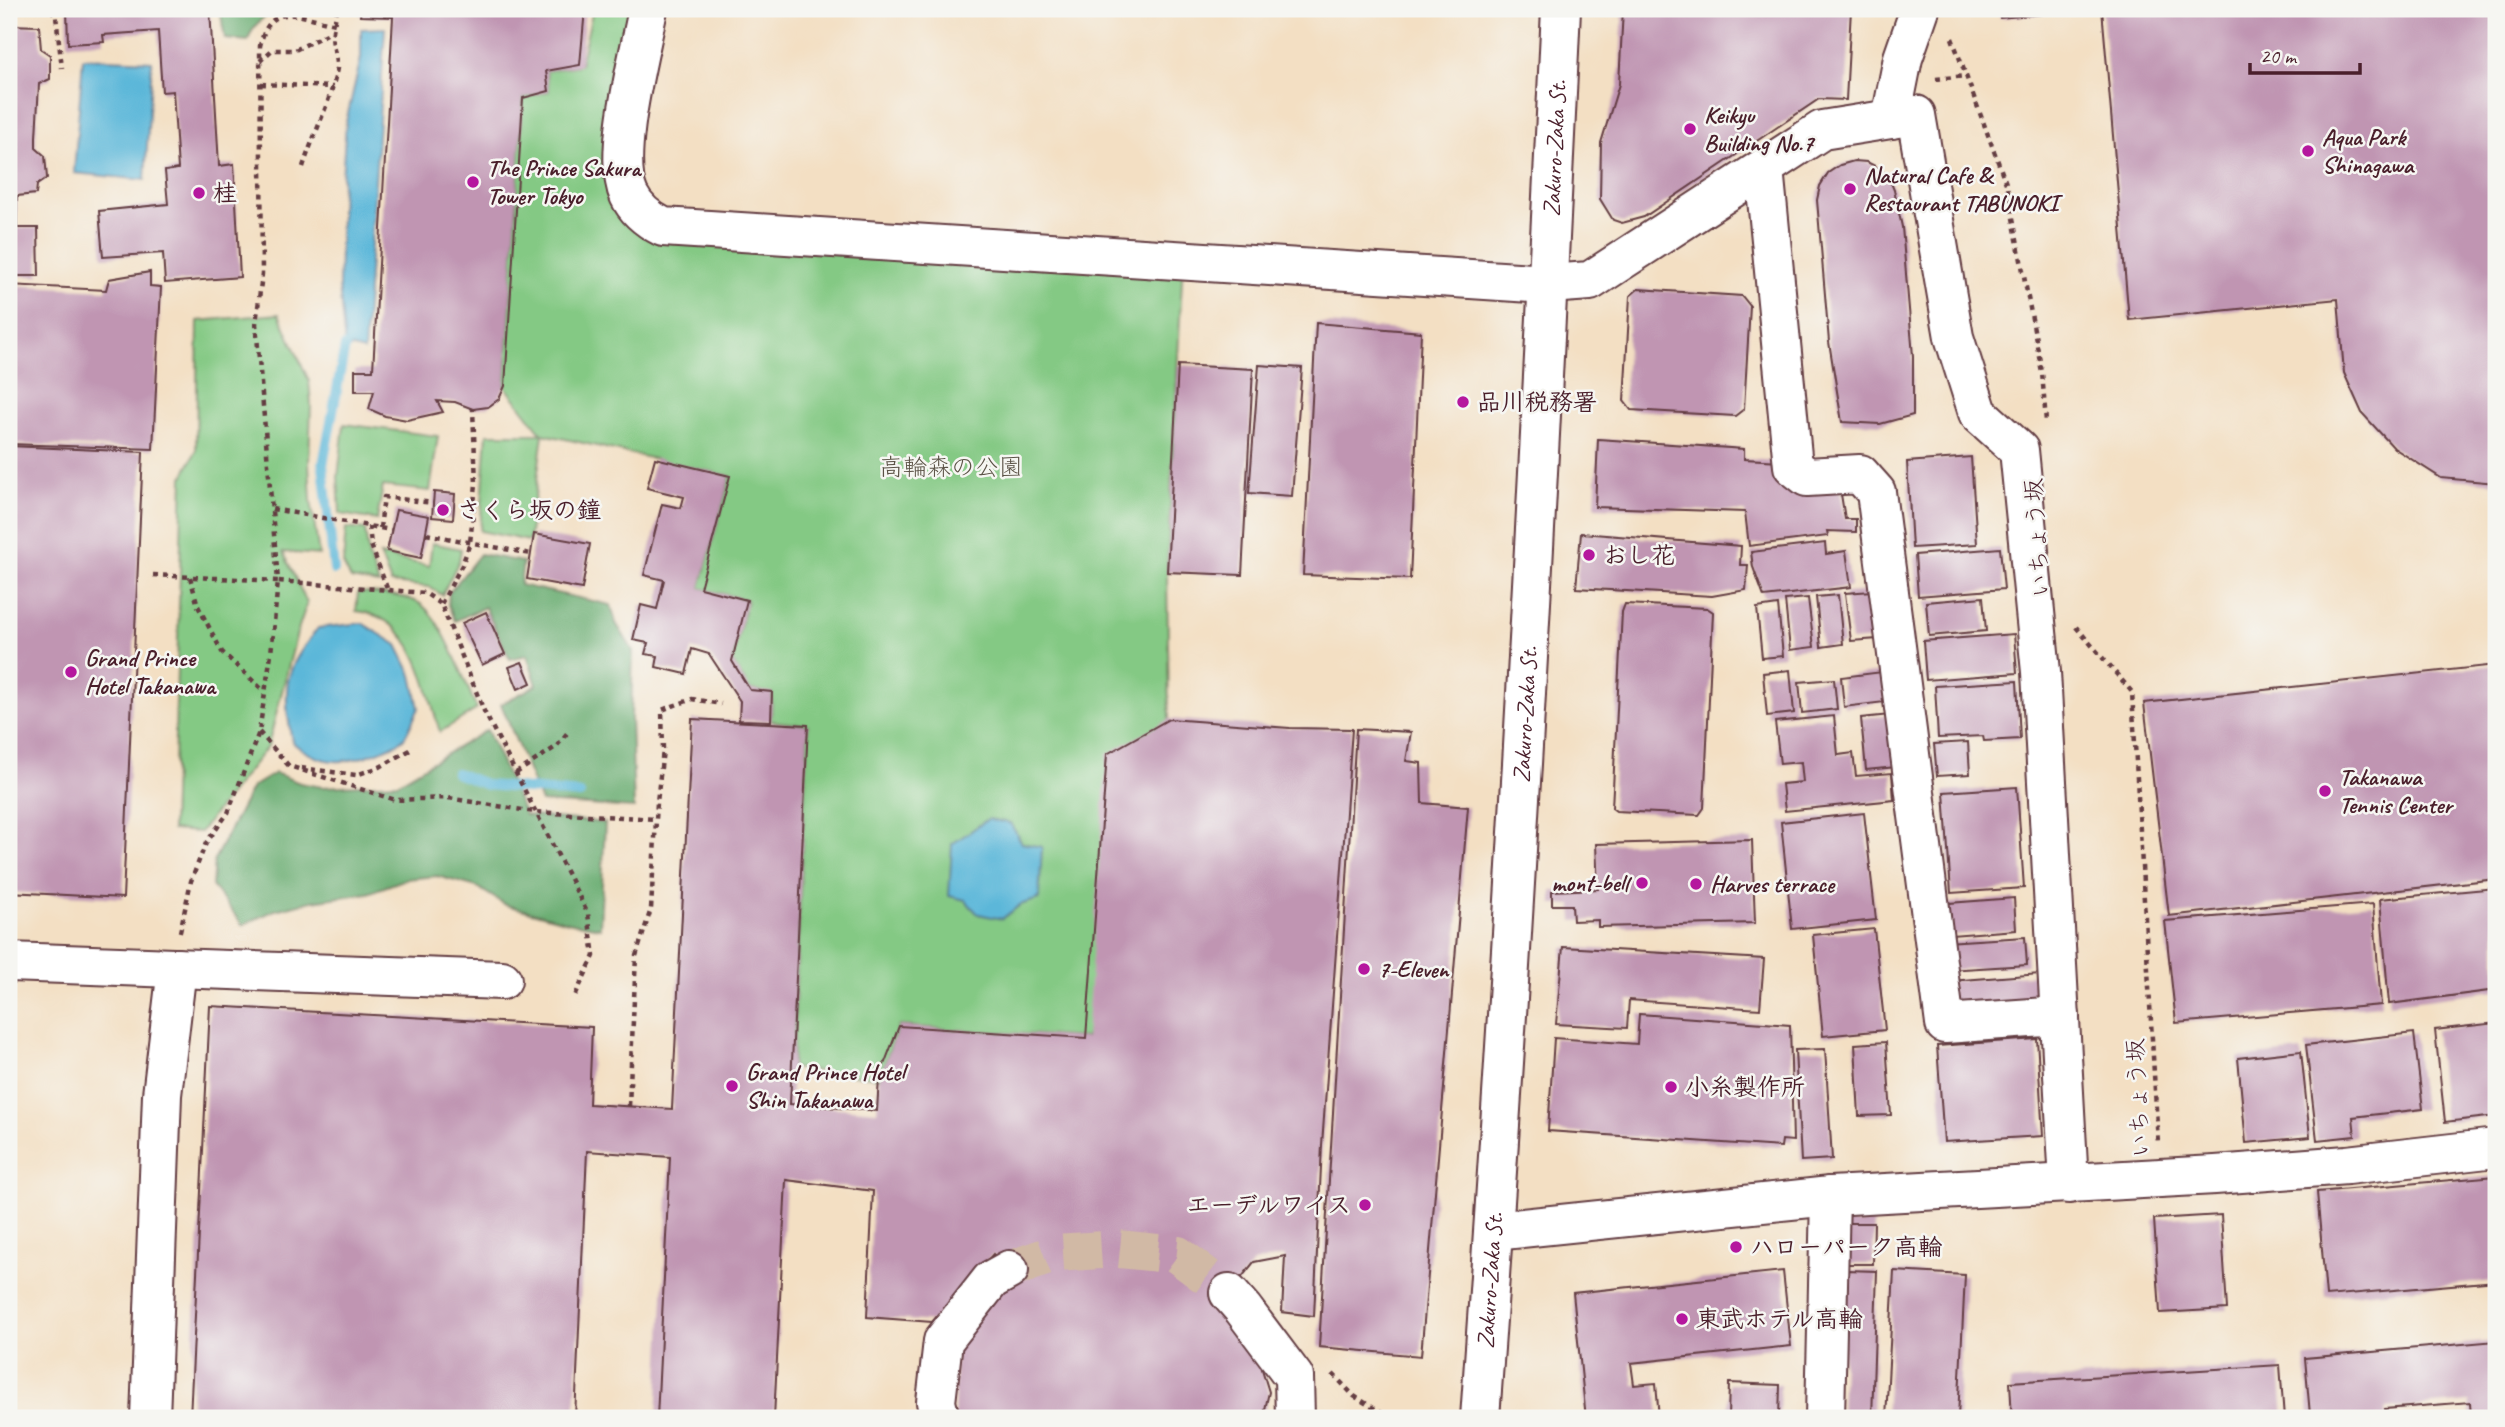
<svg xmlns="http://www.w3.org/2000/svg" width="2505" height="1427" font-family="Caveat,'Klee One',sans-serif">
	<rect width="100%" height="100%" fill="#f6f6f2"/>
	<filter id="ink" filterUnits="userSpaceOnUse"><feTurbulence type="fractalNoise" baseFrequency=".0143" numOctaves="2"/><feDisplacementMap in="SourceGraphic" scale="14" xChannelSelector="R" yChannelSelector="G"/><feConvolveMatrix kernelMatrix="1 2 1 2 8 2 1 2 1" color-interpolation-filters="sRGB"/></filter>
	<filter id="wash" filterUnits="userSpaceOnUse"><feTurbulence type="fractalNoise" baseFrequency=".00686" numOctaves="4" result="noise"/><feDisplacementMap in="SourceGraphic" scale="28" xChannelSelector="R" yChannelSelector="G"/><feGaussianBlur stdDeviation="1.57" result="paint"/><feColorMatrix in="noise" values="0 0 0 0 0 0 0 0 0 0 0 0 0 0 0 0 0 1.4 0 .05"/><feComposite in="paint" operator="in"/></filter>
	<g filter="url(#wash)">
		<rect width="100%" height="100%" fill="#f3dfc3"/>
		<g fill="#84c984" stroke="#677458" stroke-width="2">
			<polygon points="593,9 648,9 624,135 647,219 1183,260 1167,572 1169,719 1086,1038 899,1026 879,1078 792,1068 808,725 771,721 772,693 750,690 732,661 747,600 700,588 730,476 543,434 529,541 480,531 487,434 542,434 505,386 523,98 549,91 546,71 580,65"/>
			<polygon points="279,314 309,381 311,404 309,463 311,500 319,555 283,552 307,603 297,633 268,746 200,832 172,830 183,477 196,451 198,321"/>
			<polygon points="344,424 438,436 430,491 383,486 377,520 340,514 338,477"/>
			<polygon points="346,528 365,530 369,558 379,584 351,579 343,564"/>
			<polygon points="432,543 461,549 459,561 442,595 429,587 391,583 380,555 429,566"/>
			<path d="M358,592C377,594 400,594 417,602C441,613 465,683 477,709L440,732C425,685 417,617 356,611Z"/>
		</g>
		<g fill="#6bad72" stroke="#5a664e" stroke-width="2">
			<path d="M220,9H280C264,15 253,24 248,41L225,39Z"/>
			<polygon points="480,554 523,562 520,585 611,605 616,623 633,651 631,718 634,808 541,802 501,704 537,685 527,655 510,659 485,607 455,621 448,605 449,593"/>
			<polygon points="487,730 525,815 605,823 600,928 572,923 506,905 477,887 437,876 406,879 368,893 312,901 275,910 243,925 212,886 214,860 252,787 275,773 300,783 322,787 397,783"/>
		</g>
		<g fill="#5bb7d9" stroke="#526b82" stroke-width="2">
			<polygon points="385,28 364,351 345,346 339,286 342,179 346,122 361,58 361,29"/>
			<polygon points="83,58 152,61 145,180 74,173"/>
			<path d="M362,623L397,645L412,675L419,708C414,717 410,729 404,738C399,744 387,748 380,751C346,765 322,767 292,742C283,687 282,673 318,628Z"/>
			<polygon points="988,819 1010,823 1022,843 1042,847 1039,899 1020,905 1002,919 978,914 965,900 949,896 952,844"/>
		</g>
		<g fill="none" stroke-linecap="round" stroke-linejoin="round">
			<g stroke="#5bb7d9" stroke-width="10">
				<polyline points="334,570 323,465 345,346"/>
				<polyline points="456,773 487,785 580,794"/>
			</g>
		</g>
		<g id="blocks">
			<g fill="#c095b2">
				<polygon points="67,9 210,9 219,166 234,164 240,277 165,283 163,253 103,257 99,211 168,204 165,171 178,169 173,91 162,92 158,31 103,35 104,42 68,44"/>
				<polygon points="361,9 585,9 580,65 546,71 549,91 523,98 505,386 499,399 488,407 473,409 455,402 437,401 443,412 407,420 385,416 369,409 374,391 355,391 355,370 373,370 393,17 360,16"/>
				<polygon points="1623,9 1851,9 1846,100 1819,99 1644,217 1622,223 1613,220 1600,199 1601,143 1619,84"/>
				<polygon points="1999,9 2075,9 2075,11 2000,18"/>
				<polygon points="2102,9 2496,9 2496,483 2441,478 2394,448 2362,413 2344,373 2338,299 2129,320"/>
				<polygon points="9,25 39,26 41,49 50,55 50,79 39,84 36,137 36,148 45,156 47,178 37,185 36,194 17,196 17,228 38,228 39,276 9,276"/>
				<polygon points="1854,161 1867,162 1879,168 1889,178 1894,190 1902,227 1913,356 1913,415 1880,424 1842,422 1829,342 1817,200 1820,186 1828,173 1840,165"/>
				<polygon points="150,272 150,286 161,287 153,449 9,444 9,285 106,290 109,279"/>
				<polygon points="1638,289 1742,296 1750,306 1744,409 1735,416 1631,410 1624,401 1630,296"/>
				<polygon points="1316,323 1421,332 1410,579 1303,575"/>
				<polygon points="1178,365 1253,369 1242,575 1167,572"/>
				<polygon points="1259,365 1302,368 1292,496 1249,493"/>
				<polygon points="1598,439 1744,449 1744,459 1782,461 1840,488 1845,519 1856,519 1856,532 1827,531 1828,536 1749,546 1745,512 1595,507"/>
				<polygon points="9,446 143,452 123,898 9,892"/>
				<polygon points="1971,457 1977,544 1912,548 1907,462"/>
				<polygon points="655,458 730,476 700,588 747,600 732,661 750,690 772,692 771,721 739,720 740,701 709,654 692,649 686,674 656,667 658,656 645,654 648,643 633,640 641,605 657,609 664,580 644,575 662,504 681,508 684,497 647,488"/>
				<polygon points="434,492 455,494 453,519 432,517"/>
				<polygon points="396,510 429,516 421,558 387,551"/>
				<polygon points="1581,533 1741,546 1740,565 1748,565 1746,590 1712,596 1576,588"/>
				<polygon points="534,534 590,544 582,589 527,579"/>
				<polygon points="1825,543 1826,554 1846,551 1851,587 1764,597 1753,567 1751,552"/>
				<polygon points="2000,548 2004,589 1918,596 1915,555"/>
				<polygon points="1872,591 1878,639 1851,641 1845,593"/>
				<polygon points="1838,595 1843,644 1821,647 1816,597"/>
				<polygon points="1983,597 1986,631 1929,636 1926,602"/>
				<polygon points="1808,598 1814,647 1790,650 1785,600"/>
				<polygon points="1625,604 1707,608 1713,612 1704,808 1699,815 1616,811 1612,808 1622,612"/>
				<polygon points="1778,605 1783,656 1762,658 1757,608"/>
				<polygon points="486,612 505,654 482,665 462,623"/>
				<polygon points="2014,634 2017,673 1926,680 1923,641"/>
				<polygon points="522,662 531,683 518,689 509,667"/>
				<polygon points="2496,665 2496,879 2169,916 2144,703"/>
				<polygon points="1790,670 1794,713 1767,716 1763,673"/>
				<polygon points="1882,672 1885,702 1844,707 1841,677"/>
				<polygon points="1834,679 1837,709 1802,713 1799,682"/>
				<polygon points="2017,681 2020,739 1984,741 1983,736 1938,738 1935,686"/>
				<polygon points="1890,715 1896,767 1866,770 1861,718"/>
				<polygon points="1834,716 1838,755 1853,753 1856,776 1892,773 1894,800 1785,811 1782,784 1803,782 1801,762 1780,764 1775,722"/>
				<polygon points="692,719 808,725 790,1104 877,1111 879,1078 899,1026 1086,1038 1107,754 1169,719 1290,728 1352,729 1322,1145 1314,1316 1282,1312 1285,1256 1254,1262 1217,1308 1258,1356 1269,1392 1263,1418 954,1418 956,1349 1009,1270 993,1254 932,1322 867,1317 873,1191 786,1180 774,1418 657,1418 670,1157 587,1151 575,1418 190,1418 210,1006 592,1027 589,1104 672,1109"/>
				<polygon points="1356,729 1411,732 1406,761 1421,763 1422,803 1468,807 1421,1356 1319,1347"/>
				<polygon points="1968,742 1970,774 1937,776 1934,744"/>
				<polygon points="2017,787 2024,888 1951,893 1944,792"/>
				<polygon points="1864,813 1876,920 1792,929 1781,822"/>
				<polygon points="1752,840 1755,923 1598,927 1598,920 1573,921 1572,905 1552,905 1552,891 1598,889 1596,844"/>
				<polygon points="2496,888 2496,990 2389,1004 2380,899"/>
				<polygon points="2014,898 2016,930 1938,936 1936,904"/>
				<polygon points="2373,904 2381,1005 2176,1023 2165,921"/>
				<polygon points="1874,929 1885,1030 1823,1036 1813,935"/>
				<polygon points="2025,937 2027,965 1948,970 1946,942"/>
				<polygon points="1563,947 1764,959 1760,1009 1629,1000 1627,1028 1556,1024"/>
				<polygon points="2040,974 2042,1006 1952,1013 1950,981"/>
				<polygon points="1639,1014 1790,1025 1793,1141 1782,1140 1781,1147 1548,1131 1554,1038 1637,1044"/>
				<polygon points="2496,1023 2496,1116 2445,1122 2435,1030"/>
				<polygon points="2414,1033 2423,1109 2353,1117 2355,1136 2317,1140 2306,1045"/>
				<polygon points="2037,1039 2043,1136 1944,1142 1937,1046"/>
				<polygon points="1886,1042 1891,1115 1859,1116 1855,1044"/>
				<polygon points="1825,1049 1832,1159 1801,1161 1795,1050"/>
				<polygon points="2301,1051 2310,1137 2246,1143 2238,1058"/>
				<polygon points="2496,1176 2496,1281 2326,1296 2317,1192"/>
				<polygon points="2221,1215 2227,1309 2160,1313 2154,1219"/>
				<polygon points="1846,1223 1874,1223 1873,1264 1846,1264"/>
				<polygon points="1846,1270 1877,1271 1872,1418 1841,1418"/>
				<polygon points="1783,1271 1791,1346 1631,1363 1634,1385 1656,1383 1659,1418 1586,1418 1573,1293"/>
				<polygon points="1894,1271 1965,1275 1958,1418 1886,1418"/>
				<polygon points="2496,1341 2496,1418 2471,1418 2470,1402 2385,1409 2386,1418 2314,1418 2313,1415 2310,1415 2305,1358"/>
				<polygon points="2280,1365 2284,1418 2012,1418 2010,1382"/>
				<polygon points="1729,1383 1780,1385 1779,1418 1728,1418"/>
			</g>
		</g>
	</g>
	<g filter="url(#ink)">
		<use href="#blocks" fill-opacity="0" stroke="#633c42" stroke-width="2"/>
		<g fill="none" stroke-linecap="round" stroke-linejoin="round">
			<polyline stroke="#d1b9a5" stroke-width="38" stroke-dasharray="38 19" stroke-linecap="butt" points="1009,1270 1056,1253 1119,1249 1178,1255 1229,1293"/>
			<defs>
				<g id="minor">
					<path d="M648,9C640,53 611,156 629,195C636,210 649,220 663,227L1548,284L1590,281L1822,130L1916,115L1954,337L1978,413L2019,450L2041,672L2069,1184"/>
					<polyline points="1891,119 1903,58 1920,9"/>
					<polyline points="1764,168 1793,466 1807,477 1860,474 1876,492 1945,1024 2060,1016"/>
					<polyline points="9,962 502,980"/>
					<polyline points="1494,1231 1830,1196 2215,1175 2347,1165 2496,1148"/>
					<polyline points="1229,1293 1243,1309 1294,1377 1295,1418"/>
					<polyline points="150,1418 162,1095 177,968"/>
					<polyline points="940,1418 936,1402 943,1341 991,1280 1009,1270"/>
					<path id="s1" d="M1480,1418C1514,949 1539,479 1561,9"/>
					<polyline points="1825,1418 1830,1196"/>
				</g>
			</defs>
			<use href="#minor" stroke="#633c42" stroke-width="42"/>
			<g stroke="#633c42" stroke-width="4.5" stroke-dasharray="5 5" stroke-linecap="butt">
				<polyline points="51,9 56,16 62,68"/>
				<polyline points="1952,38 2007,186 2042,372 2046,422"/>
				<polyline points="260,61 272,50 295,50 333,31 337,9"/>
				<polyline points="1936,79 1966,76"/>
				<polyline points="261,84 333,87"/>
				<path d="M303,167C313,135 331,102 337,68C338,55 330,46 333,31"/>
				<polyline points="272,509 391,530"/>
				<polyline points="369,526 371,545 387,588"/>
				<polyline points="380,528 384,497 433,503"/>
				<polyline points="426,534 531,554"/>
				<path d="M153,575L278,581L256,324L262,274L260,46C270,0 299,16 335,24"/>
				<polyline points="190,577 198,606 222,652 264,691"/>
				<polyline points="441,604 462,565 470,543 476,484 473,409"/>
				<polyline points="2076,627 2132,692 2158,1143"/>
				<polyline points="259,732 289,766 395,800 448,798 535,812 657,819"/>
				<polyline points="301,768 356,775 380,767 412,749"/>
				<polyline points="516,773 556,747 568,732"/>
				<polyline points="180,932 191,881 206,843 228,813 259,732 271,654 278,581 425,593 441,604 484,711 588,914 594,956 575,996"/>
				<polyline points="629,1106 636,956 651,909 657,802 663,750 662,710 692,699 721,704"/>
				<polyline points="1333,1374 1354,1396 1390,1418"/>
			</g>
			<use href="#minor" stroke="#fff" stroke-width="38"/>
		</g>
	</g>
	<g fill="#b5179e" stroke="#f6f6f2" stroke-width="2.5">
		<circle cx="1690" cy="129" r="7"/>
		<circle cx="2308" cy="151" r="7"/>
		<circle cx="473" cy="182" r="7"/>
		<circle cx="1850" cy="189" r="7"/>
		<circle cx="199" cy="193" r="7"/>
		<circle cx="1463" cy="402" r="7"/>
		<circle cx="443" cy="510" r="7"/>
		<circle cx="1589" cy="555" r="7"/>
		<circle cx="71" cy="672" r="7"/>
		<circle cx="2325" cy="791" r="7"/>
		<circle cx="1642" cy="883" r="7"/>
		<circle cx="1696" cy="884" r="7"/>
		<circle cx="1364" cy="969" r="7"/>
		<circle cx="732" cy="1086" r="7"/>
		<circle cx="1671" cy="1087" r="7"/>
		<circle cx="1365" cy="1205" r="7"/>
		<circle cx="1736" cy="1247" r="7"/>
		<circle cx="1682" cy="1319" r="7"/>
	</g>
	<g text-anchor="middle" dominant-baseline="central" stroke-width="5" stroke-linejoin="round" paint-order="stroke">
		<g font-size="24" font-weight="bold" fill="#4a1f2b" stroke="#f6f6f2" text-anchor="start">
			<text x="1704" y="115">Keikyu<tspan x="1704" dy="28">Building No.7</tspan></text>
			<text x="2322" y="137">Aqua Park<tspan x="2322" dy="28">Shinagawa</tspan></text>
			<text x="487" y="168">The Prince Sakura<tspan x="487" dy="28">Tower Tokyo</tspan></text>
			<text x="1864" y="175">Natural Cafe &amp;<tspan x="1864" dy="28">Restaurant TABUNOKI</tspan></text>
			<text x="213" y="193">桂</text>
			<text x="1477" y="402">品川税務署</text>
			<text x="457" y="510">さくら坂の鐘</text>
			<text x="1603" y="555">おし花</text>
			<text x="85" y="658">Grand Prince<tspan x="85" dy="28">Hotel Takanawa</tspan></text>
			<text x="2339" y="777">Takanawa<tspan x="2339" dy="28">Tennis Center</tspan></text>
			<text x="1628" y="883" text-anchor="end">mont-bell</text>
			<text x="1710" y="884">Harves terrace</text>
			<text x="1378" y="969">7-Eleven</text>
			<text x="746" y="1072">Grand Prince Hotel<tspan x="746" dy="28">Shin Takanawa</tspan></text>
			<text x="1685" y="1087">小糸製作所</text>
			<text x="1351" y="1205" text-anchor="end">エーデルワイス</text>
			<text x="1750" y="1247">ハローパーク高輪</text>
			<text x="1696" y="1319">東武ホテル高輪</text>
		</g>
		<g font-size="24" fill="#4a1f2b" stroke="#f6f6f2">
			<text stroke="none"><textPath href="#s1" startOffset="1272">Zakuro-Zaka St.</textPath></text>
			<text transform="translate(2037 538) rotate(-94)">いちょう坂</text>
			<text stroke="none"><textPath href="#s1" startOffset="705">Zakuro-Zaka St.</textPath></text>
			<text transform="translate(2138 1098) rotate(-93)">いちょう坂</text>
			<text stroke="none"><textPath href="#s1" startOffset="138">Zakuro-Zaka St.</textPath></text>
		</g>
		<g font-size="24" fill="#5b5246" stroke="#f6f6f2">
			<text x="951" y="467">高輪森の公園</text>
		</g>
	</g>
	<rect width="2505" height="1427" fill="none" stroke="#f6f6f2" stroke-width="35"/>
	<path d="M2250 63v10h110v-10" fill="none" stroke="#4a1f2b" stroke-width="3.5"/>
	<text x="2260" y="63" font-size="21" fill="#4a1f2b" stroke="#f6f6f2" stroke-width="5" paint-order="stroke">20 m</text>
</svg>
